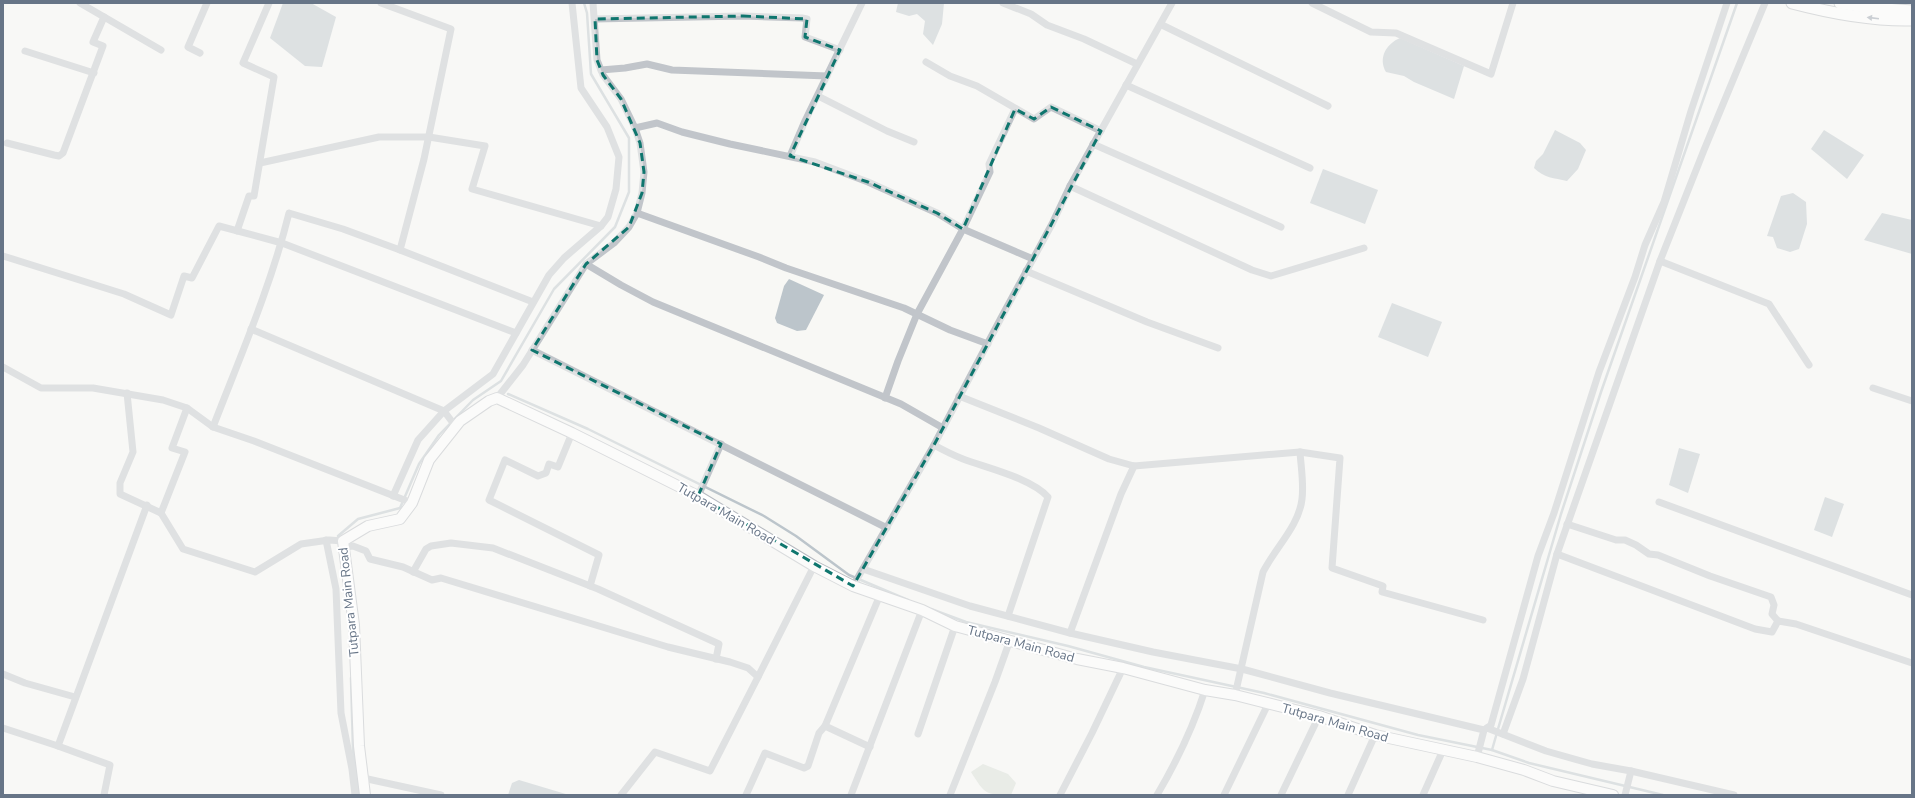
<svg xmlns="http://www.w3.org/2000/svg" width="1915" height="798" font-family="'Nunito Sans',sans-serif">
	<rect width="100%" height="100%" fill="#f8f8f5"/>
	<path fill="#d7ddd5" d="M983,764L1008,774L1016,783L1011,795C985,795 985,794 971,772Z"/>
	<g fill="#bcc5cb">
		<polygon points="283,3 311,3 336,17 322,67 305,66 270,38"/>
		<polygon points="898,3 944,3 942,24 933,45 923,34 925,21 917,14 909,16 896,12"/>
		<path d="M1400,38L1464,66L1454,99L1414,82L1404,76L1386,72C1378,58 1386,44 1400,38Z"/>
		<path d="M1555,130L1580,143L1586,150L1578,169L1567,181C1554,178 1544,178 1534,168L1536,161L1543,154Z"/>
		<polygon points="1824,130 1864,155 1847,179 1811,149"/>
		<polygon points="1323,169 1378,190 1365,224 1310,203"/>
		<polygon points="1793,193 1806,202 1807,224 1799,249 1790,252 1777,248 1773,237 1767,236 1781,196"/>
		<polygon points="1882,213 1912,220 1912,254 1864,240"/>
		<polygon points="789,279 824,295 806,330 797,331 777,323 775,318 784,286"/>
		<polygon points="1392,303 1442,322 1428,357 1378,337"/>
		<polygon points="1679,448 1700,454 1688,493 1669,485"/>
		<polygon points="1825,497 1844,504 1832,537 1814,530"/>
		<polygon points="519,780 569,795 508,795 512,783"/>
	</g>
	<g fill="none" stroke-linecap="round" stroke-linejoin="round">
		<g stroke="#bcc5cb" stroke-width="2.5">
			<polyline points="508,394 588,429 764,516 796,536 849,575 908,600"/>
			<polyline points="339,540 338,536 358,519 400,508 419,464 439,435 473,400 501,381 554,289 615,227 629,192 629,138 591,74 587,13 584,3"/>
			<polyline points="931,609 966,622 1068,646 1144,667 1264,693 1418,735 1492,750 1529,763 1663,795"/>
			<polyline points="351,678 353,751 359,795"/>
			<polyline points="1498,729 1561,514 1601,392 1737,3"/>
			<polyline points="1492,750 1496,736"/>
		</g>
		<defs>
			<polyline id="secondary" points="365,795 359,746 354,625 343,541 368,526 400,519 412,503 429,460 460,421 489,401 497,398 572,433 698,496 814,566 853,586 922,610 955,626 1077,659 1123,668 1205,690 1235,695 1319,716 1375,735 1477,757 1524,770 1553,781 1613,795"/>
			<g id="primary">
				<path d="M1792,3C1830,13 1872,21 1912,20"/>
				<polyline points="1840,3 1871,8 1912,11"/>
			</g>
		</defs>
		<use href="#secondary" stroke="#b6bac0" stroke-width="12"/>
		<use href="#primary" stroke="#b5b9be" stroke-width="13"/>
		<g stroke="#c1c5ca" stroke-width="7">
			<polyline points="80,3 161,50"/>
			<polyline points="1003,3 1031,14 1047,25 1084,39 1137,64"/>
			<polyline points="1312,3 1371,32 1396,33 1491,74 1513,3"/>
			<polyline points="595,19 743,16 802,18 807,19 805,37 840,50"/>
			<polyline points="1162,25 1328,106"/>
			<polyline points="25,51 94,73"/>
			<polyline points="200,53 188,47 207,3"/>
			<polyline points="926,62 950,76 977,86 1034,119 1051,107 1101,131"/>
			<polyline points="601,70 625,68 647,64 672,70 827,76"/>
			<polyline points="1126,85 1310,168"/>
			<polyline points="818,96 887,131 914,142"/>
			<polyline points="635,128 657,123 682,132 730,144 815,162 868,182 937,213 963,229 1033,259"/>
			<polyline points="7,143 54,155 59,156 63,153 103,46 93,42 104,17"/>
			<polyline points="1093,144 1281,227"/>
			<polyline points="790,156 805,121 862,3"/>
			<polyline points="260,163 379,137 429,137 485,146 472,189 601,226"/>
			<polyline points="1070,186 1252,270 1271,276 1364,248"/>
			<polyline points="637,213 759,257 786,268 904,308 950,330 988,344"/>
			<polyline points="237,231 249,196 254,196 274,77 243,63 269,3"/>
			<polyline points="400,250 533,302"/>
			<polyline points="3,256 124,294 171,315 184,276 192,278 219,226 282,243 516,333"/>
			<polyline points="1660,261 1769,304 1809,365"/>
			<polyline points="586,264 621,285 653,302 901,404 943,428"/>
			<polyline points="1026,271 1147,322 1218,348"/>
			<polyline points="251,329 444,411 456,427"/>
			<polyline points="532,350 887,528"/>
			<polyline points="3,367 41,388 93,388 163,400 187,408 213,427 254,441 412,503"/>
			<polyline points="1873,388 1912,401"/>
			<polyline points="127,393 133,452 120,483 120,494 161,513 183,549 255,572 301,544 329,540 343,541"/>
			<polyline points="959,396 1039,428 1109,459 1134,466 1300,452 1340,458 1332,568 1383,586 1382,592 1483,620"/>
			<polyline points="497,398 523,365 586,264 614,243 629,227 637,213 642,193 644,172 640,143 635,128 621,99 603,75 597,60 593,3"/>
			<polyline points="885,398 898,361 917,314 963,229 990,172 989,164 1015,109"/>
			<path d="M213,427C240,357 271,286 289,213L343,229L400,250L424,159L451,29L381,3"/>
			<polyline points="572,433 558,467 549,464 546,473 538,476 505,460 489,500 599,555 590,586"/>
			<path d="M934,445C943,450 953,455 963,459C987,468 1031,478 1048,497L1008,616"/>
			<polyline points="393,496 418,440 444,411 493,374 549,275 564,258 601,226 608,217 616,189 619,157 607,127 581,88 572,3"/>
			<polyline points="698,496 721,444"/>
			<polyline points="1659,502 1912,595"/>
			<polyline points="161,513 185,452 172,448 187,408"/>
			<polyline points="1567,524 1616,540 1625,540 1636,545 1649,554 1658,555 1710,576 1771,597 1774,605 1772,614 1778,621"/>
			<polyline points="326,540 336,589 341,713 352,769 355,795"/>
			<polyline points="345,547 353,546 366,551 370,559 403,567 432,580 441,578 668,647 730,662 748,668 758,677 814,566"/>
			<polyline points="1557,554 1755,629 1772,632 1778,621 1796,624 1912,663"/>
			<polyline points="863,569 970,606 1070,633 1153,652 1242,669 1330,693 1484,730 1477,757"/>
			<polyline points="413,572 426,549 431,546 451,543 493,548 598,589 719,644 716,659"/>
			<polyline points="853,586 934,445 1001,318 1052,224 1070,186 1172,3"/>
			<polyline points="1070,633 1121,494 1134,466"/>
			<polyline points="3,674 25,683 75,697"/>
			<path d="M1235,695L1263,572C1275,548 1299,526 1302,499C1304,484 1301,467 1300,452"/>
			<polyline points="825,726 880,595"/>
			<polyline points="3,728 58,746"/>
			<polyline points="1487,728 1546,751 1592,764 1631,771 1734,795"/>
			<polyline points="1484,730 1491,725 1538,556 1554,513 1599,372 1635,277 1645,245 1664,202 1691,111 1727,3"/>
			<polyline points="918,734 955,626"/>
			<polyline points="1503,734 1523,679 1557,554 1660,261 1704,150 1765,3"/>
			<polyline points="363,778 441,795"/>
			<polyline points="104,795 110,765 58,746 147,505"/>
			<polyline points="621,795 655,752 710,771 758,677"/>
			<polyline points="746,795 765,753 804,768 808,766 819,733 825,726 870,747"/>
			<polyline points="851,795 922,610"/>
			<polyline points="950,795 995,682 1010,640"/>
			<polyline points="1060,795 1092,733 1123,668"/>
			<path d="M1157,795C1177,761 1193,728 1205,690"/>
			<polyline points="1224,795 1268,704"/>
			<polyline points="1281,795 1319,716"/>
			<polyline points="1348,795 1375,735"/>
			<polyline points="1423,795 1443,750"/>
			<polyline points="1625,795 1631,771"/>
		</g>
		<use href="#secondary" stroke="#fff" stroke-width="10"/>
		<use href="#primary" stroke="#fff" stroke-width="11"/>
	</g>
	<defs><path id="oneway-solid" d="M-6-.8H1V-3.2L6.5 0L1 3.2V.8H-6Z"/></defs>
	<use fill="#959eab" href="#oneway-solid" transform="translate(1873 18) rotate(-173)"/>
	<path d="M0 0H1915V798H0ZM743,16L807,19L805,37L840,50L790,156L868,182L937,213L963,229L1015,109L1034,119L1051,107L1101,131L934,445L853,586L698,496L721,444L532,350L586,264L629,227L642,193L644,172L640,143L621,99L603,75L597,60L595,19Z" fill="#f8f8f5" fill-opacity=".55" fill-rule="evenodd"/>
	<path fill="none" stroke="#0f766e" stroke-width="3" stroke-dasharray="8 5" stroke-linejoin="round" d="M743,16L807,19L805,37L840,50L790,156L868,182L937,213L963,229L1015,109L1034,119L1051,107L1101,131L934,445L853,586L698,496L721,444L532,350L586,264L629,227L642,193L644,172L640,143L621,99L603,75L597,60L595,19Z"/>
	<g text-anchor="middle" dominant-baseline="central" stroke-width="4" stroke-linejoin="round" paint-order="stroke">
		<g font-size="13" fill="#677587" stroke="#fff">
			<text transform="translate(726 514) rotate(30)">Tutpara Main Road</text>
			<text transform="translate(349 602) rotate(-96)">Tutpara Main Road</text>
			<text transform="translate(1021 644) rotate(15)">Tutpara Main Road</text>
			<text transform="translate(1335 723) rotate(16)">Tutpara Main Road</text>
		</g>
	</g>
	<rect width="1915" height="798" fill="none" stroke="#677587" stroke-width="8"/>
</svg>
